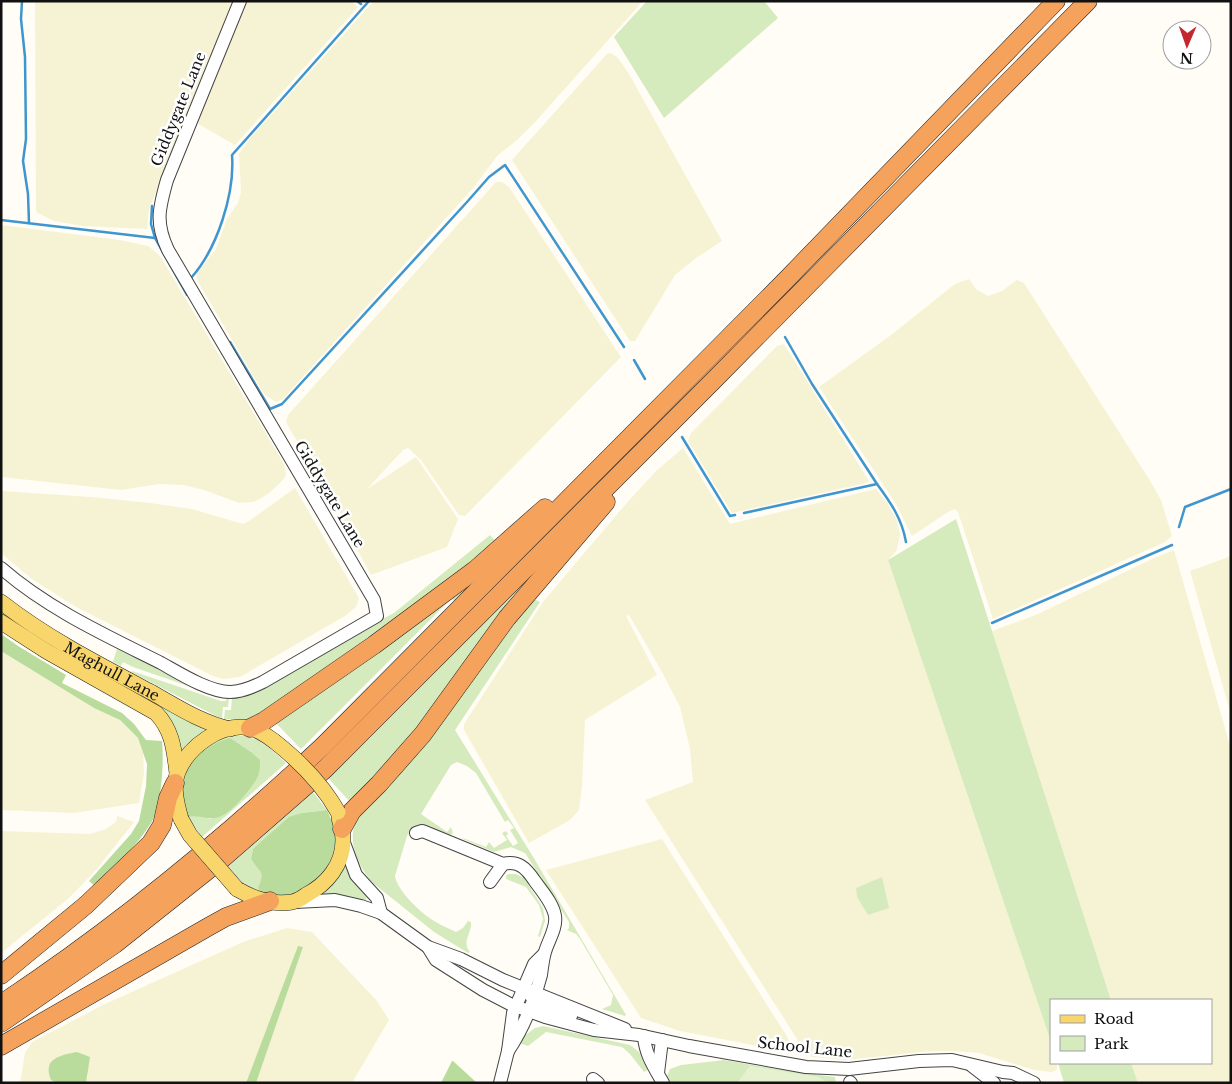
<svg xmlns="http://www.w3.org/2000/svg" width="1232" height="1084" font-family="'Libre Baskerville',serif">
	<rect width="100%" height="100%" fill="#fffdf5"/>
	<g fill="#f6f3d4" fill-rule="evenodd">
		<polygon points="35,1 233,1 149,209 147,229 82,226 54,221 36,212"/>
		<polygon points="246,1 351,1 358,7 235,145 195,122"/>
		<polygon points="374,1 643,1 537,120 517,140 497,156 474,187 283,399 276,402 264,394 197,280 197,273 216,249 227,219 238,203 241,192 239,154 251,137"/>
		<polygon points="611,53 618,58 629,74 722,241 696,258 675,275 635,341 630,341 512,160 607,54"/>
		<polygon points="496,182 502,182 509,187 621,357 465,516 459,515 421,460 408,448 403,450 367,489 416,457 458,519 447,547 371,575 342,521 350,509 346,513 341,514 288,426 286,421 288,415"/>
		<polygon points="1,225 120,240 148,246 160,256 284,464 286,476 280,483 268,494 254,502 239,503 204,490 183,485 159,484 121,490 1,477"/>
		<polygon points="969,279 977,290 988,296 1002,291 1017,280 1024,283 1149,479 1161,500 1172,536 1165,542 993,619 958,512 955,509 948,512 912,536 896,504 819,387 891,335 955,284"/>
		<polygon points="784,344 869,481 866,483 732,513 688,441 691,433 777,346"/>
		<path d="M683,448L730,524L876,489L888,504L897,521L900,534L897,550L888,560L1051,1042V1063H1057V1070L1051,1072L1034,1070L979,1053L955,1051H932L846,1060L812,1057L802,1047L645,800L693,782L690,749L680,707L662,672L629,615L626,616L657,675L585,720L582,786L579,810L570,820L529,843L464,730V724L543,602L624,506L657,470ZM882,877L884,893L868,915L856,889Z"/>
		<polygon points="295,488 359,598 356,607 345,616 240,677 223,679 213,676 76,607 32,579 1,553 1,491 92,497 150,503 192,509 243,524 249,521"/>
		<polygon points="1174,550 1231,749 1231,1083 1138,1083 1131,1063 1211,1063 1211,1000 1111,1000 992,631 1038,614 1154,558"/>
		<polygon points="1231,556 1231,715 1190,571"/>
		<polygon points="1,651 94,708 120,720 138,738 143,752 144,773 139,803 74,813 1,810"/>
		<polygon points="117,816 134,822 96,870 69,898 1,953 1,831 90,834 106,829 116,822"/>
		<polygon points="662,839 788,1038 789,1052 680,1031 641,1018 546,870"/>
		<polygon points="287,928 312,932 377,1001 389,1020 352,1083 256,1083 303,947 299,946 246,1083 86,1083 88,1075 51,1079 57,1083 20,1083 25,1053 32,1042 105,1004 243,942"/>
	</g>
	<g fill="#d5ebbd">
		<polygon points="647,1 764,1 778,18 664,118 614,37"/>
		<polygon points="956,519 1111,1000 1051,1000 1051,1042 888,560"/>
		<polygon points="490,535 497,543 429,597 264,711 248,719 224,719 225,710 231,710 232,698 394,613"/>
		<polygon points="564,543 451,690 352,804 328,778 370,738"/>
		<polygon points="504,552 455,601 451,599 301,749 273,720"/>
		<path d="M532,598L540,602L455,730L535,860L626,1015L625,1016L602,1009L611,1005L613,995L580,939L576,934L567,930L569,928V922L525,853L511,847L494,852L463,839V838L486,847L489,842L494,848L507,840L502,833L506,831L508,834L506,836L513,846L518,843L510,830L514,828L508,820L505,822L476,773L467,766L457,762L451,765L421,814L447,832L451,827L453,833L449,836L411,830L407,836L395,876C397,890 419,911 431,919C438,924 448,928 456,932L463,928L468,921L471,922C472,934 461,942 470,952L468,953L434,932L373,883C357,866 344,835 360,815L358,812Z"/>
		<polygon points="1,608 211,729 181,754 175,732 1,616"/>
		<polygon points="117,649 217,696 133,667 123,662 121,666 113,662"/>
		<polygon points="132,671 221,701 226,701 227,696 229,697 228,707 223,707 222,718 218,717 131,672"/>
		<path d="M230,736H246L262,741L261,743L270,748L286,763L202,837L188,817L194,815L211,819L251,752L233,741L185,778L183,794C178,765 205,743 230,736Z"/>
		<path d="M313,792L327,810L302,813L253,849L251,859C259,872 266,871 258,887L329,864C336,849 337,836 332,820H334L337,846L327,871L293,896L274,898L246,886L227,868Z"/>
		<polygon points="345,862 367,898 363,903 318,896"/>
		<polygon points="508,874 516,874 524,878 543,908 545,921 540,937 538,936 543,919 539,905 526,887 506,879 506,876"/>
		<polygon points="882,877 889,908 868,915 857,897 856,888"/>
		<polygon points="543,1026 630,1045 639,1052 648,1070 644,1072 630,1054 622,1047 546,1032 528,1046 519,1043 524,1034 527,1034 535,1028"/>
		<polygon points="724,1060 776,1069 835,1077 836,1083 671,1083 667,1076 670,1069 681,1065"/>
		<polygon points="1058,1063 1131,1063 1138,1083 1064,1083"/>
	</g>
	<g fill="#b9dc9c">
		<path d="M1,634L18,646L66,675L62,683L122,713L134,724L146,740L162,741C164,760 162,807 151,823C136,847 115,866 95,886L89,881L131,834L139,821L146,786L147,764L138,738L120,720L94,708L1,651Z"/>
		<path d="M230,738L251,752L260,760C260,765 260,771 258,776C253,787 231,814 219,817C208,821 198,814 188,817C173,780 193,748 230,738Z"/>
		<path d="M327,810C331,819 335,827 335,836C337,862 316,888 291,894C280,897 271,895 260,893L258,887C266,871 259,872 251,859L253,849L289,817L302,813Z"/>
		<polygon points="298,946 303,947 256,1083 246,1083"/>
		<path d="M77,1052L90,1057L86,1083H57L51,1080C42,1058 61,1055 77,1052Z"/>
		<polygon points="452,1061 453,1061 477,1083 441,1083"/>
	</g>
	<polygon fill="#e6f2cf" points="750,1066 819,1077 828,1083 737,1083"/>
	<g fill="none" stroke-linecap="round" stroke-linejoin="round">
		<g stroke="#3f96cf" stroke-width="2.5">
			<polyline points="22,1 21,19 25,57 26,139 23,161 28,194 29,223"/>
			<polyline points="357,1 361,4"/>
			<polyline points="152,206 151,224 155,238 187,295"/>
			<polyline points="1,220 155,238"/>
			<path d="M192,280L191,278C217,249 235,194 232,155L369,1"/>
			<polyline points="230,342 270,409 282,404 467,202 489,177 505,165 624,347"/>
			<polyline points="634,360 645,379"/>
			<polyline points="682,437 730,516 735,515"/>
			<path d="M877,484C891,503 902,519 906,542"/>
			<polyline points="744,513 877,484 812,384 785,337"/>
			<polyline points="1179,527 1185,507 1231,489"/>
			<polyline points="992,623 1172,545"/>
		</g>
		<defs>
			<g id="minor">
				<path d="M1,568C48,609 105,635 161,663C179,673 209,692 230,692C242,692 253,687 263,682L377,616L374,600L168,250C155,223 159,208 167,180L240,1"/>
				<path d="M416,833L422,831L425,832L503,864C518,860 526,868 534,880C541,890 553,903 555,916C557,928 548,941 545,952C543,959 542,967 541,975C534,1001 523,1029 508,1051"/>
				<polyline points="343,840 356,875 377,898 381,913"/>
				<polyline points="490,882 503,864"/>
				<polyline points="295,902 335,900 361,906 381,913 428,947 461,959 503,980 625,1029"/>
				<polyline points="428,947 436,960 483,990 510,1004 545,1017 594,1030 639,1035 689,1046 806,1067 849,1069 919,1061 952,1060 1003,1072 1013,1073 1034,1083"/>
				<polyline points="528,993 542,1007 571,1016"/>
				<path d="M644,1036C645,1054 654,1067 663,1083"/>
				<polyline points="972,1066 994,1083"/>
				<polyline points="658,1073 662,1040"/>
				<polyline points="593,1079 598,1083"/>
				<polyline points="850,1082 851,1083"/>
				<polyline points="500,1083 508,1051 513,1013 534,964 544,954"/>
			</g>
			<g id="major">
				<path id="s1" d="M1,602C47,638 100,665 151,692C176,706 202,723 230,729"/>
				<path d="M1,622L46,651L156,713C173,731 174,750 177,773"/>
				<path d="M181,819C177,805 172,786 178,772C188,747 221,722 250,728C259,730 267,736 274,741"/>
				<path d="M237,889C254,899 273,905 292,902C297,901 302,898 306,895C327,884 343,865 343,840C343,833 341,825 339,818"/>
			</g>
			<g id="highway">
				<polyline points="250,728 264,721 374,645 475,570 545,508"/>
				<polyline points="342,829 352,811 379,784 423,734 507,618 606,502"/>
				<polyline points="1,975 86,905 151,843 162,825 168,798 175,783"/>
				<path d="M1,1004C117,927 223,840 324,745L786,280L1056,1"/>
				<polyline points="1,1023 115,944 222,859 325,769 712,382 1088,1"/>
				<polyline points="1,1046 208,927 226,917 270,901"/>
			</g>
		</defs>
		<use href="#minor" stroke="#444" stroke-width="14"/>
		<use href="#major" stroke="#222" stroke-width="16"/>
		<use href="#highway" stroke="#222" stroke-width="19"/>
		<use href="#minor" stroke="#fff" stroke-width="12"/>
		<use href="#major" stroke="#f9d66b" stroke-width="15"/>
		<use href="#highway" stroke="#f5a25d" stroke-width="18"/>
		<defs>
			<g id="major-bridge">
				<path d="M274,741C298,760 323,785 338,812"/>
				<polyline points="181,819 190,835 237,889"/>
			</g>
		</defs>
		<use href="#major-bridge" stroke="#222" stroke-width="16" stroke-linecap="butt"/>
		<use href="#major-bridge" stroke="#f9d66b" stroke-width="15"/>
	</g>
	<g text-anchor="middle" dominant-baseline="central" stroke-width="5" stroke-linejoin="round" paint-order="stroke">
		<g font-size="15" fill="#111" stroke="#fff">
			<text transform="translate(178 109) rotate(-68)">Giddygate Lane</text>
			<text transform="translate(330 494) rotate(59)">Giddygate Lane</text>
			<text stroke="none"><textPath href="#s1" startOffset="131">Maghull Lane</textPath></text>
			<text transform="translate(805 1047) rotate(6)">School Lane</text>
		</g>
	</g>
	<rect width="1232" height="1084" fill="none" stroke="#111111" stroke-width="5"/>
	<rect x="1050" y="999" width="162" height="65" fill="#ffffff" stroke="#a0a0a0"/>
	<rect x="1060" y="1015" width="25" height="8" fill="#f9d66b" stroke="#a0a0a0"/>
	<text x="1094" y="1024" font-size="15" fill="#111111">Road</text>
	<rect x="1060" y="1036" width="25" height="15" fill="#d5ebbd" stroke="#a0a0a0"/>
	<text x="1094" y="1049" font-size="15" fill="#111111">Park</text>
	<g transform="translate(1187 45) rotate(182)"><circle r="24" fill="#ffffff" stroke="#a0a0a0"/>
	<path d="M0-4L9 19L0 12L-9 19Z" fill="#c4262e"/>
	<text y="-8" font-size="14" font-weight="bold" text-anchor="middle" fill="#111111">N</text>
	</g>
</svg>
